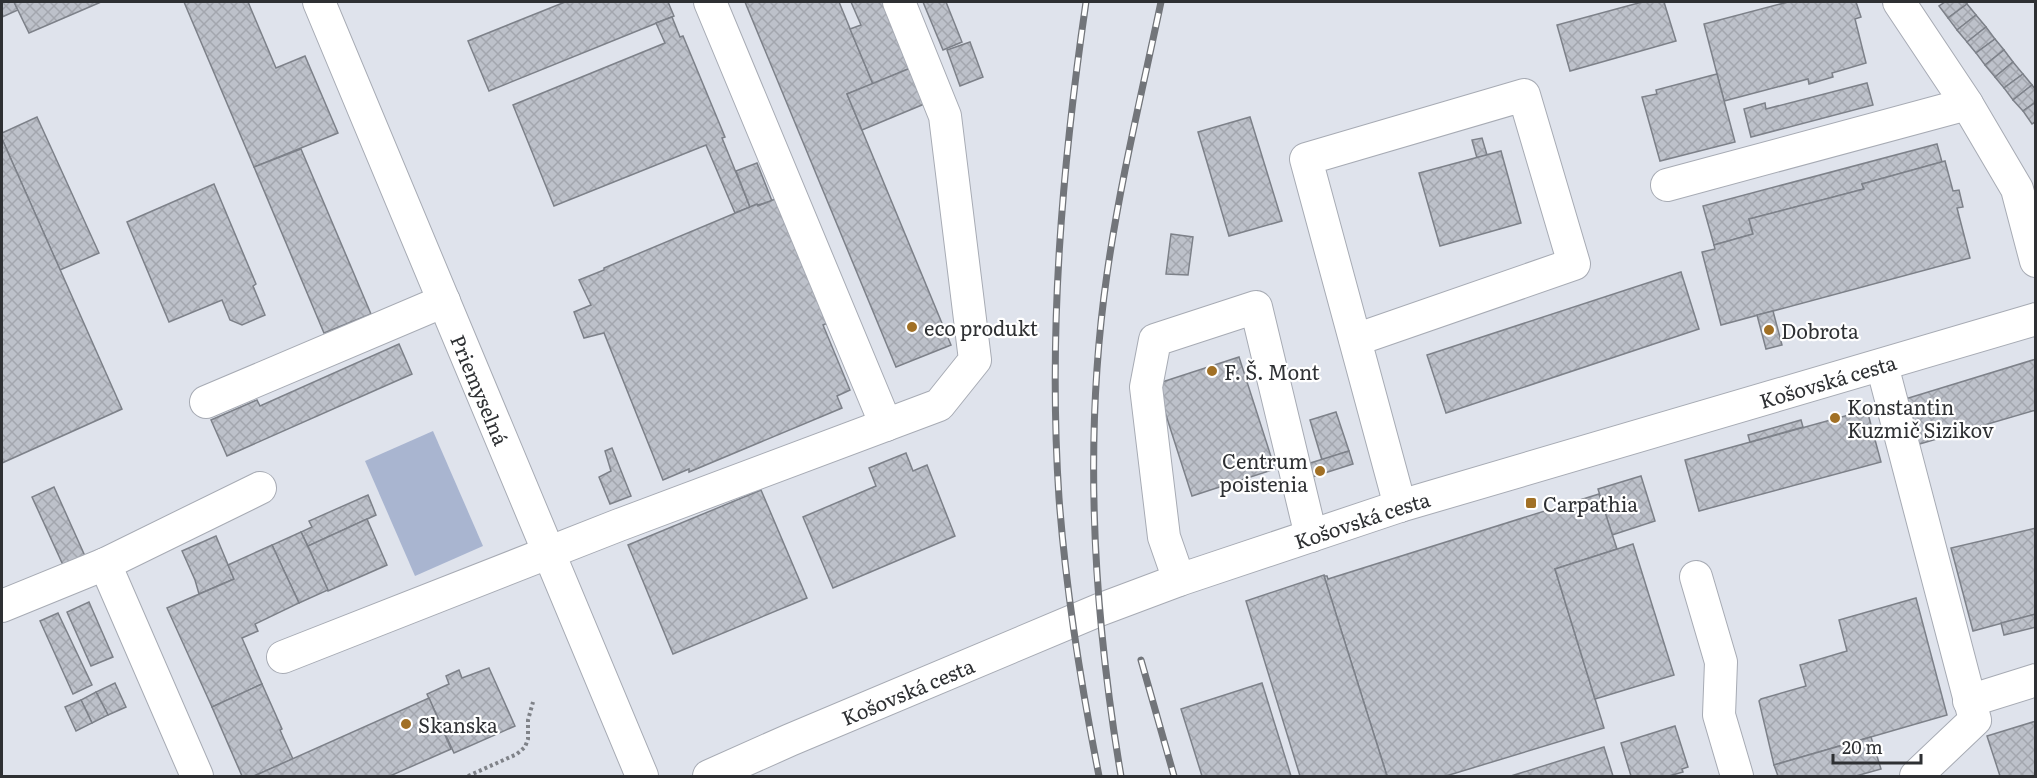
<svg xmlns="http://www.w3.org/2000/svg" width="2037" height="778" font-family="Literata,serif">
	<defs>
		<pattern id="building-cross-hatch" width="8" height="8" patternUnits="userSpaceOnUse" patternTransform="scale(1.5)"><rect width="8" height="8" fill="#bdc1ca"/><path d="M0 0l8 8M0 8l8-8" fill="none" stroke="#a3a6ae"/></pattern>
	</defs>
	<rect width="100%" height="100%" fill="#dfe3ec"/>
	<polygon fill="#a9b5d0" points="433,431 483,546 415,576 365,461"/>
	<g fill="url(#building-cross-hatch)" stroke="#7d8189" stroke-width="1.5">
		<polygon points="2,2 14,2 18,10 2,17"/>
		<polygon points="14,2 101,2 29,33"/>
		<polygon points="184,2 248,2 276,68 305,56 338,133 254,167"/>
		<polygon points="565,2 668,2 674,16 489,91 468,41"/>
		<polygon points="745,2 839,2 873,84 847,94 951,345 896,367"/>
		<polygon points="851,2 886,2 913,67 873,84 850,29 861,25"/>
		<polygon points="923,2 946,2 962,42 943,50"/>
		<polygon points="1642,2 1664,2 1676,41 1570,71 1557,25"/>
		<polygon points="1788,2 1856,2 1861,17 1855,19 1866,63 1832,73 1833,77 1809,84 1808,79 1724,101 1704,24"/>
		<polygon points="1945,2 1965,2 1967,4 1948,18 1939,6"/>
		<polygon points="1967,4 1976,15 1957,30 1948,18"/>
		<polygon points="1976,15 1986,27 1967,42 1957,30"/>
		<polygon points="672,17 680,37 683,36 725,137 722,138 750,207 735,213 706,145 554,206 513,105 665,43 656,23"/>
		<polygon points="1986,27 1995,39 1976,53 1967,42"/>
		<polygon points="1995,39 2004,50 1985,65 1976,53"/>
		<polygon points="970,42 983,77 960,86 947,50"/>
		<polygon points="2004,50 2013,62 1995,77 1985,65"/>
		<polygon points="2013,62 2023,74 2004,88 1995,77"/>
		<polygon points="913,67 929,102 862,130 847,94"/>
		<polygon points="1717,74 1735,142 1660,161 1642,97 1657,94 1656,90"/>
		<polygon points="2023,74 2032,85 2013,100 2004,88"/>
		<polygon points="1867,83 1873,105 1751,137 1744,109 1765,103 1766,109"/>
		<polygon points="2032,85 2036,90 2036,102 2023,111 2013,100"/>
		<polygon points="2036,102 2036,121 2032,124 2023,111"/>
		<polygon points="37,117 99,253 60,270 2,139 2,133"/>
		<polygon points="1250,117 1282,221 1229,236 1198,132"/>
		<polygon points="1482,138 1487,155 1477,158 1472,140"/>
		<polygon points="2,139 122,409 2,463"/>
		<polygon points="1937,144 1942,162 1862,184 1864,189 1749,219 1753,234 1714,245 1703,206"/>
		<polygon points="301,149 371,314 324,333 254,167"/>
		<polygon points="1501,151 1521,223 1440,246 1419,173"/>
		<polygon points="1945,161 1953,191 1959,190 1963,207 1957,208 1970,258 1721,325 1702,252 1715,249 1714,245 1753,234 1749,219 1864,189 1862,184"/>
		<polygon points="757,163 772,201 750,207 736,171"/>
		<polygon points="214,184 256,284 253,286 265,315 242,325 230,320 222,300 169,322 127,222"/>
		<polygon points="780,197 830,322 823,325 850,390 837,396 842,408 689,472 689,469 663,480 604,333 584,338 574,312 591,305 579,280 604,270 604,268 757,204 758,206"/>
		<polygon points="1171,234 1193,237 1188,275 1166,274"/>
		<polygon points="1681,272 1699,329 1446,413 1427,355"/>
		<polygon points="1773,311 1782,345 1766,349 1757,315"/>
		<polygon points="399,344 412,374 227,456 211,420 257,400 260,406"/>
		<polygon points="1239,357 1275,469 1192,496 1156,384"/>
		<polygon points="2036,359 2036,410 1916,445 1902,400"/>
		<polygon points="1867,410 1881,462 1699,511 1685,460"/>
		<polygon points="1336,412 1349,451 1322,460 1310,420"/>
		<polygon points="1801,420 1803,427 1750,442 1748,435"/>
		<polygon points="612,448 631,496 610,504 599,477 611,471 605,451"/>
		<polygon points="1349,451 1353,464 1312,477 1307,464"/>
		<polygon points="906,453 913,471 927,465 955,536 833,588 803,517 876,486 869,468"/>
		<polygon points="1641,476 1655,521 1612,535 1598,489"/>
		<polygon points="54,487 85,556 63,565 32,497"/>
		<polygon points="761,490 807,598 673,654 628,545"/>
		<polygon points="1599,494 1617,549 1555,569 1604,728 1446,776 1387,776 1324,576 1327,576 1328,579"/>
		<polygon points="368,495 376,515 308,546 301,532 312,527 309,521"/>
		<polygon points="367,519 387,565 328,591 308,546"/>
		<polygon points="2036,528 2036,614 1973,631 1951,548"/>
		<polygon points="301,532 328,590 299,603 272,545"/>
		<polygon points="216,536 234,579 199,594 195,580 182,551"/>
		<polygon points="1633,544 1674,675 1595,699 1555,569"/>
		<polygon points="272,545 299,603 255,624 258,631 242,638 262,684 212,707 167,608 234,579 228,565"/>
		<polygon points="1324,575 1324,576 1387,776 1300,776 1246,601"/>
		<polygon points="1916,598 1947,715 1774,765 1759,701 1761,699 1806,686 1800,665 1847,651 1839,620"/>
		<polygon points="89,602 113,657 91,666 67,612"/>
		<polygon points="58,613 92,685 73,694 40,621"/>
		<polygon points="2036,614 2036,627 2004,635 2001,623"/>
		<polygon points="489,668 515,726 454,753 427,694 449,684 446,676 459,670 462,678"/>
		<polygon points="115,683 126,707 108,715 96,692"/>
		<polygon points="1262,683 1291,776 1202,776 1181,709"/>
		<polygon points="262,684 282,729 280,730 293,759 254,776 242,776 212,707"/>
		<polygon points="96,692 108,715 92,723 81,700"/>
		<polygon points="429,698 451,749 390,776 254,776"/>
		<polygon points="81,700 92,723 76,731 65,707"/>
		<polygon points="2036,721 2036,776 2000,776 1987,736"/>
		<polygon points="1675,726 1688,767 1682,769 1683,772 1669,776 1631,776 1621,743"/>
		<polygon points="1871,737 1881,769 1856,776 1778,776 1774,765"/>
		<polygon points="1604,747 1613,776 1511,776"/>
	</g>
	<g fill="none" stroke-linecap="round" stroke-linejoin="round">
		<defs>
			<g id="minor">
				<path id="s1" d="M319,2L642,776"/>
				<polyline points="710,2 886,425"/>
				<polyline points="1899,2 1967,104 2017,189 2036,261"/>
				<polyline points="1667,185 1967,104"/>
				<polyline points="1355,340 1574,264 1524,95 1306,159 1400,506"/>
				<polyline points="1882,365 1975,720 1916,776"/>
				<polyline points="206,402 444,301"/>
				<polyline points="105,564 197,776"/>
				<polyline points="1696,577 1721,662 1719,715 1737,776"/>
				<polyline points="1179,580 1164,537 1146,387 1155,340 1256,307 1311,536"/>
				<polyline points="2,606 105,564 260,488"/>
				<polyline points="283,657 619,525 939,405 975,360 945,116 899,2"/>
				<polyline points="1969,701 2036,680"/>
				<path id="s2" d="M709,776L790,740L1099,610L1179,580L1400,506L2036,319"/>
			</g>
		</defs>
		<use href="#minor" stroke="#a7abb4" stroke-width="34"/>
		<polyline stroke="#7f8288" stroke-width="4" stroke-dasharray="3 3" stroke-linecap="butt" points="468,776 517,754 525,747 528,739 528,720 533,702"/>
		<use href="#minor" stroke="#fff" stroke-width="32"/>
		<defs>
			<g id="rail">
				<path d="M1086,2C1062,166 1048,332 1059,498C1066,592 1081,685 1099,776"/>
				<polyline points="1141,660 1174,776"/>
				<path d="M1121,776C1093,610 1083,441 1107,274C1120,182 1142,92 1161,2"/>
			</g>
		</defs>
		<use href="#rail" stroke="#72757a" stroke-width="7"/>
		<use href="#rail" stroke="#fff" stroke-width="4.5" stroke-dasharray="14" stroke-linecap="butt"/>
	</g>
	<g fill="#a17025" stroke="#fff" stroke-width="2">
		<circle cx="912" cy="327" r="6"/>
		<circle cx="1769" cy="330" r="6"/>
		<circle cx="1212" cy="371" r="6"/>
		<circle cx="1835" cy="418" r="6"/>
		<circle cx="1320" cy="471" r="6"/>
		<rect x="1525" y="497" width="12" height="12" rx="3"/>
		<circle cx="406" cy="724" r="6"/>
	</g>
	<g text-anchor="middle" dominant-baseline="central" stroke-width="4.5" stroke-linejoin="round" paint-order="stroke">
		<g font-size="20" fill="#2e3033" stroke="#fff" text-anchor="start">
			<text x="924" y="327">eco produkt</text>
			<text x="1781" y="330">Dobrota</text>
			<text x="1224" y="371">F. Š. Mont</text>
			<text x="1847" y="406">Konstantin<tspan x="1847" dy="23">Kuzmič Sizikov</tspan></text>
			<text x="1308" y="460" text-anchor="end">Centrum<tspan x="1308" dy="23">poistenia</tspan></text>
			<text x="1543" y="503">Carpathia</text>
			<text x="418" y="724">Skanska</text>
		</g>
		<g font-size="20" fill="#2e3033" stroke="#fff">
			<text stroke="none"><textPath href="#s2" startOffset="1188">Košovská cesta</textPath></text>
			<text stroke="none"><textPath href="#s1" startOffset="420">Priemyselná</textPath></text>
			<text stroke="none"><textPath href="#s2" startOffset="702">Košovská cesta</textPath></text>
			<text stroke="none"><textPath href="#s2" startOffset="216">Košovská cesta</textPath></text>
		</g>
	</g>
	<rect width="2037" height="778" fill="none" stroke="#2e3033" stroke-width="6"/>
	<path d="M1833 754v9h88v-9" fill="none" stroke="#2e3033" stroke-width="3"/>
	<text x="1842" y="754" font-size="18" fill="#2e3033" stroke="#ffffff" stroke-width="4.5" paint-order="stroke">20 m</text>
</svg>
